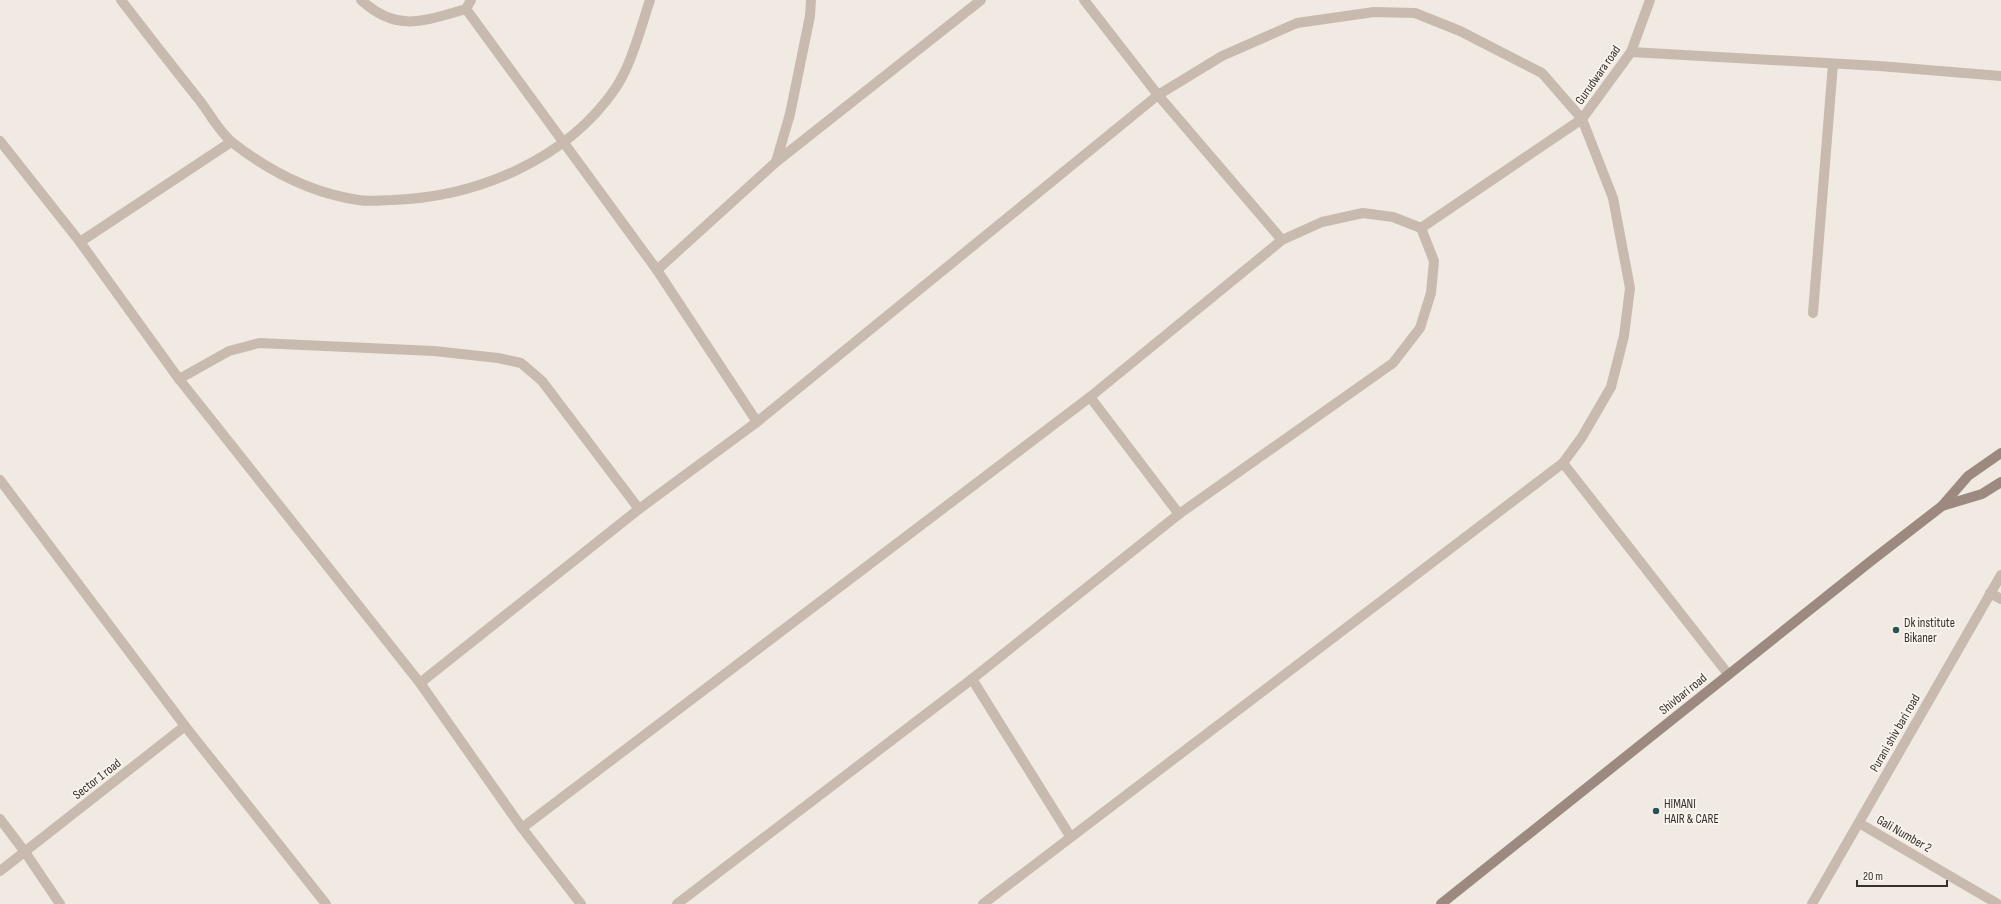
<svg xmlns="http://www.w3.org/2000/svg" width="2001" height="904" font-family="'Sofia Sans Condensed',sans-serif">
	<rect width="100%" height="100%" fill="#f1eae2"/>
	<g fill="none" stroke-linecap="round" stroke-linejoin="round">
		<polyline stroke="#c8baaf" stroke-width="10" points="25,852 60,904"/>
		<g stroke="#c8baaf" stroke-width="10">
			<path d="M121,0C147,34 173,67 200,101C210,114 220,133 233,143C269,171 312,193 358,200C369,202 382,200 393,200C477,197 566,160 615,89C631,66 641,27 650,0"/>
			<path d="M361,0C397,33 424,21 466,9L471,0"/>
			<polyline points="1084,0 1158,95 1282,240"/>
			<polyline points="466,9 657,270 757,422"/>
			<polyline points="1631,52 1879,66 2001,76"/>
			<polyline points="0,141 80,242 179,379 420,683 522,828 581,904"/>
			<polyline points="776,162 790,114 810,16 811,0"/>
			<polyline points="1421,228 1582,119 1631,52 1650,0"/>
			<polyline points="80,242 231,142"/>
			<polyline points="657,270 776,162 981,0"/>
			<polyline points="1813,313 1833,64"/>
			<polyline points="179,379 229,351 259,343 434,351 498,358 521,363 542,381 639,509"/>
			<polyline points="1090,397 1179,514"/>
			<polyline points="1563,463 1728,674"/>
			<polyline points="0,480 185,726 326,904"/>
			<polyline points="1990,593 2001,599"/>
			<polyline points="972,679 1070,836"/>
			<polyline points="420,683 639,509 757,422 1158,95 1222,56 1297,23 1374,12 1415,13 1460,31 1542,73 1582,119 1613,198 1630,288 1624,336 1611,387 1582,437 1563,463 983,904"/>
			<polyline points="0,819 25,852"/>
			<polyline points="1859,823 1998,904"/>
			<polyline points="522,828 1090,397 1282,240 1322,222 1363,213 1393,217 1421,228 1434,261 1431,293 1420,328 1393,363 1179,514 972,679 677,904"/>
			<polyline points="0,871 185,726"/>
			<polyline points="1812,904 2001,575"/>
		</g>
		<g stroke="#9c8a81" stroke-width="10">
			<polyline points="1942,506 1982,494 2001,482"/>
			<polyline points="1441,904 1871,561 1942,506 1968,476 2001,453"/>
		</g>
	</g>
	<g fill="#265455" stroke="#f9f4ee" stroke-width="1.5">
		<circle cx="1896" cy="630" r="4"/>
		<circle cx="1656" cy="811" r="4"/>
	</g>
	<g text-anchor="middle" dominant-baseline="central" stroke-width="3.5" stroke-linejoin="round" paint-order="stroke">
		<g font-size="13" fill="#38302c" stroke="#f9f4ee">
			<text transform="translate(1598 75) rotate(-55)">Gurudwara road</text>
			<text transform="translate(1683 694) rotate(-39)">Shivbari road</text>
			<text transform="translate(1895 733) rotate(-60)">Purani shiv bari road</text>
			<text transform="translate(97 779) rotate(-38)">Sector 1 road</text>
			<text transform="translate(1904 834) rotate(30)">Gali Number 2</text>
		</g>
		<g font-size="13" fill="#38302c" stroke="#f9f4ee" text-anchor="start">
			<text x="1904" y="623">Dk institute<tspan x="1904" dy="15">Bikaner</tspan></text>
			<text x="1664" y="804">HIMANI<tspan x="1664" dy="15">HAIR &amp; CARE</tspan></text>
		</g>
	</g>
	<path d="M1857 880v6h90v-6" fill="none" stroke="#38302c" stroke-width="2"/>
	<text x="1863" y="880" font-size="12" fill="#38302c" stroke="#f9f4ee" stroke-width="3" paint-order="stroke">20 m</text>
</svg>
